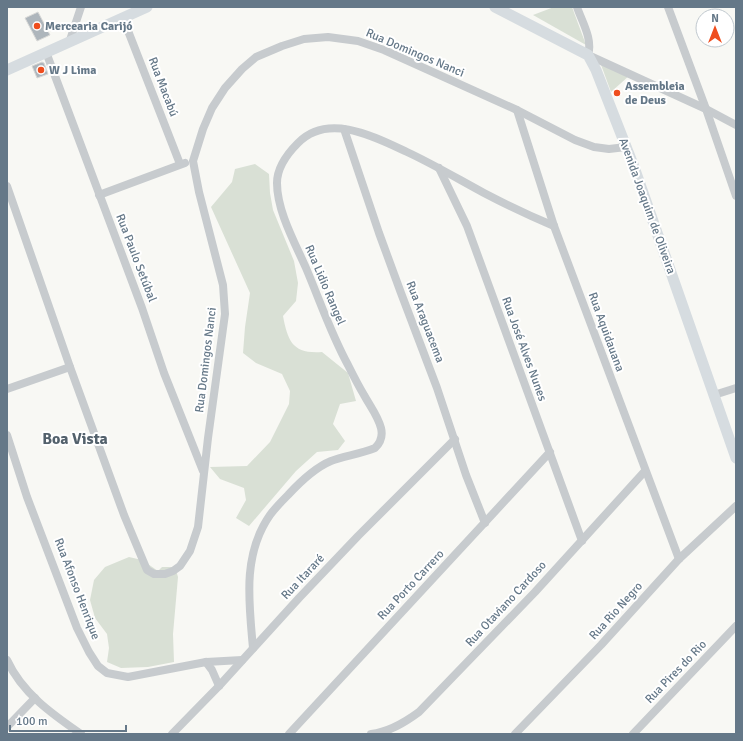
<svg xmlns="http://www.w3.org/2000/svg" width="743" height="741" font-family="Signika,sans-serif">
	<rect width="100%" height="100%" fill="#f8f8f4"/>
	<g fill="#d9e0d5">
		<polygon points="554,7 572,7 586,45 533,15"/>
		<polygon points="600,62 630,75 611,92"/>
		<path d="M255,164L269,174L270,193L273,210L294,261L298,283L296,301L283,316C288,342 293,354 322,352L348,373L356,401L340,404L333,424L345,441L338,450L317,452L296,471L249,526L236,518L246,500L244,488L220,479L210,467L247,466L270,442L289,404L290,391L282,374L256,363L243,353L245,327L250,293L211,207L232,182L235,169Z"/>
		<polygon points="129,557 142,560 158,571 162,567 175,567 178,577 173,634 174,662 148,667 121,668 107,662 109,648 107,634 95,618 90,600 94,580 105,567"/>
	</g>
	<g fill="#aeb6bc" stroke="#d9d9d7">
		<polygon points="38,12 50,35 37,41 25,18"/>
		<polygon points="42,62 44,63 48,74 37,78 32,66"/>
	</g>
	<g fill="none" stroke-linecap="round" stroke-linejoin="round">
		<g stroke="#c7cbce" stroke-width="8">
			<path d="M577,7C582,22 593,39 588,55L706,109L736,125"/>
			<polyline points="668,7 706,109 736,196"/>
			<polyline points="123,18 180,164"/>
			<polyline points="70,40 81,7"/>
			<polyline points="46,52 142,308 164,373 203,471"/>
			<polyline points="517,110 554,226 679,559"/>
			<polyline points="344,129 379,233 401,293 437,388 466,475 485,523"/>
			<polyline points="439,168 467,226 582,541"/>
			<polyline points="7,186 70,367 124,515 147,570 154,574 165,574 173,571 180,566 190,551 198,527 208,438 225,314 223,285 199,192 193,161 203,129 212,108 225,88 242,69 256,57 282,46 304,39 328,37 358,41 384,50 517,110 575,140 594,147 609,149 626,147"/>
			<polyline points="99,195 185,163"/>
			<polyline points="7,389 70,367"/>
			<polyline points="714,395 736,388"/>
			<polyline points="7,435 27,497 77,628 89,652 98,666 107,673 128,677 206,662 242,660"/>
			<path d="M253,648C249,603 242,555 270,515C275,508 282,501 288,495C300,482 314,468 331,461C345,456 360,454 375,448C380,443 383,436 381,428C378,416 370,406 364,395C358,385 353,375 348,365C331,334 320,301 306,268C295,243 277,211 277,183C277,167 287,154 298,143C328,112 375,137 407,152C433,164 458,179 484,193C507,205 530,216 554,226"/>
			<path d="M7,660C22,693 52,714 81,734"/>
			<polyline points="206,662 212,670 219,686"/>
			<polyline points="7,727 35,698"/>
			<polyline points="172,734 219,686 299,598 358,536 455,439"/>
			<polyline points="289,734 550,452"/>
			<path d="M371,734C389,732 404,723 419,712L535,592L645,471"/>
			<polyline points="515,734 601,645 679,559 736,506"/>
			<polyline points="633,734 736,626"/>
		</g>
		<g stroke="#d6dce0" stroke-width="11">
			<polyline points="495,7 588,55 596,70 634,167 736,458"/>
			<polyline points="7,70 147,7"/>
		</g>
	</g>
	<g fill="#ef4d1d" stroke="#fff" stroke-width="1.5">
		<circle cx="37" cy="26" r="4"/>
		<circle cx="41" cy="70" r="4"/>
		<circle cx="617" cy="93" r="4"/>
	</g>
	<g text-anchor="middle" dominant-baseline="central" stroke-width="4" stroke-linejoin="round" paint-order="stroke">
		<g font-size="12" font-weight="bold" fill="#657888" stroke="#fff" text-anchor="start">
			<text x="45" y="26">Mercearia Carijó</text>
			<text x="49" y="70">W J Lima</text>
			<text x="625" y="86">Assembleia<tspan x="625" dy="14">de Deus</tspan></text>
		</g>
		<g font-size="12" fill="#657888" stroke="#fff">
			<text transform="translate(415 53) rotate(23)">Rua Domingos Nanci</text>
			<text transform="translate(163 87) rotate(69)">Rua Macabú</text>
			<text transform="translate(647 206) rotate(70)">Avenida Joaquim de Oliveira</text>
			<text transform="translate(136 258) rotate(69)">Rua Paulo Setúbal</text>
			<text transform="translate(325 285) rotate(67)">Rua Lidio Rangel</text>
			<text transform="translate(425 322) rotate(69)">Rua Araguacema</text>
			<text transform="translate(606 332) rotate(70)">Rua Aquidauana</text>
			<text transform="translate(524 349) rotate(70)">Rua José Alves Nunes</text>
			<text transform="translate(206 360) rotate(-83)">Rua Domingos Nanci</text>
			<text transform="translate(303 577) rotate(-47)">Rua Itararé</text>
			<text transform="translate(411 585) rotate(-47)">Rua Porto Carrero</text>
			<text transform="translate(77 589) rotate(69)">Rua Afonso Henrique</text>
			<text transform="translate(506 604) rotate(-47)">Rua Otaviano Cardoso</text>
			<text transform="translate(616 611) rotate(-48)">Rua Rio Negro</text>
			<text transform="translate(676 672) rotate(-46)">Rua Pires do Rio</text>
		</g>
		<g font-size="16" font-weight="bold" fill="#53616c" stroke="#fff">
			<text x="75" y="439">Boa Vista</text>
		</g>
	</g>
	<rect width="743" height="741" fill="none" stroke="#657888" stroke-width="16"/>
	<g transform="translate(715 28)"><circle r="19" fill="#ffffff" stroke="#c1c9cf"/>
	<path d="M0-3L7 15L0 10L-7 15Z" fill="#ef4d1d"/>
	<text y="-6" font-size="11" font-weight="bold" text-anchor="middle" fill="#657888">N</text>
	</g>
	<path d="M10 725v6h116v-6" fill="none" stroke="#657888" stroke-width="2"/>
	<text x="16" y="725" font-size="12" fill="#657888" stroke="#ffffff" stroke-width="3" paint-order="stroke">100 m</text>
</svg>
